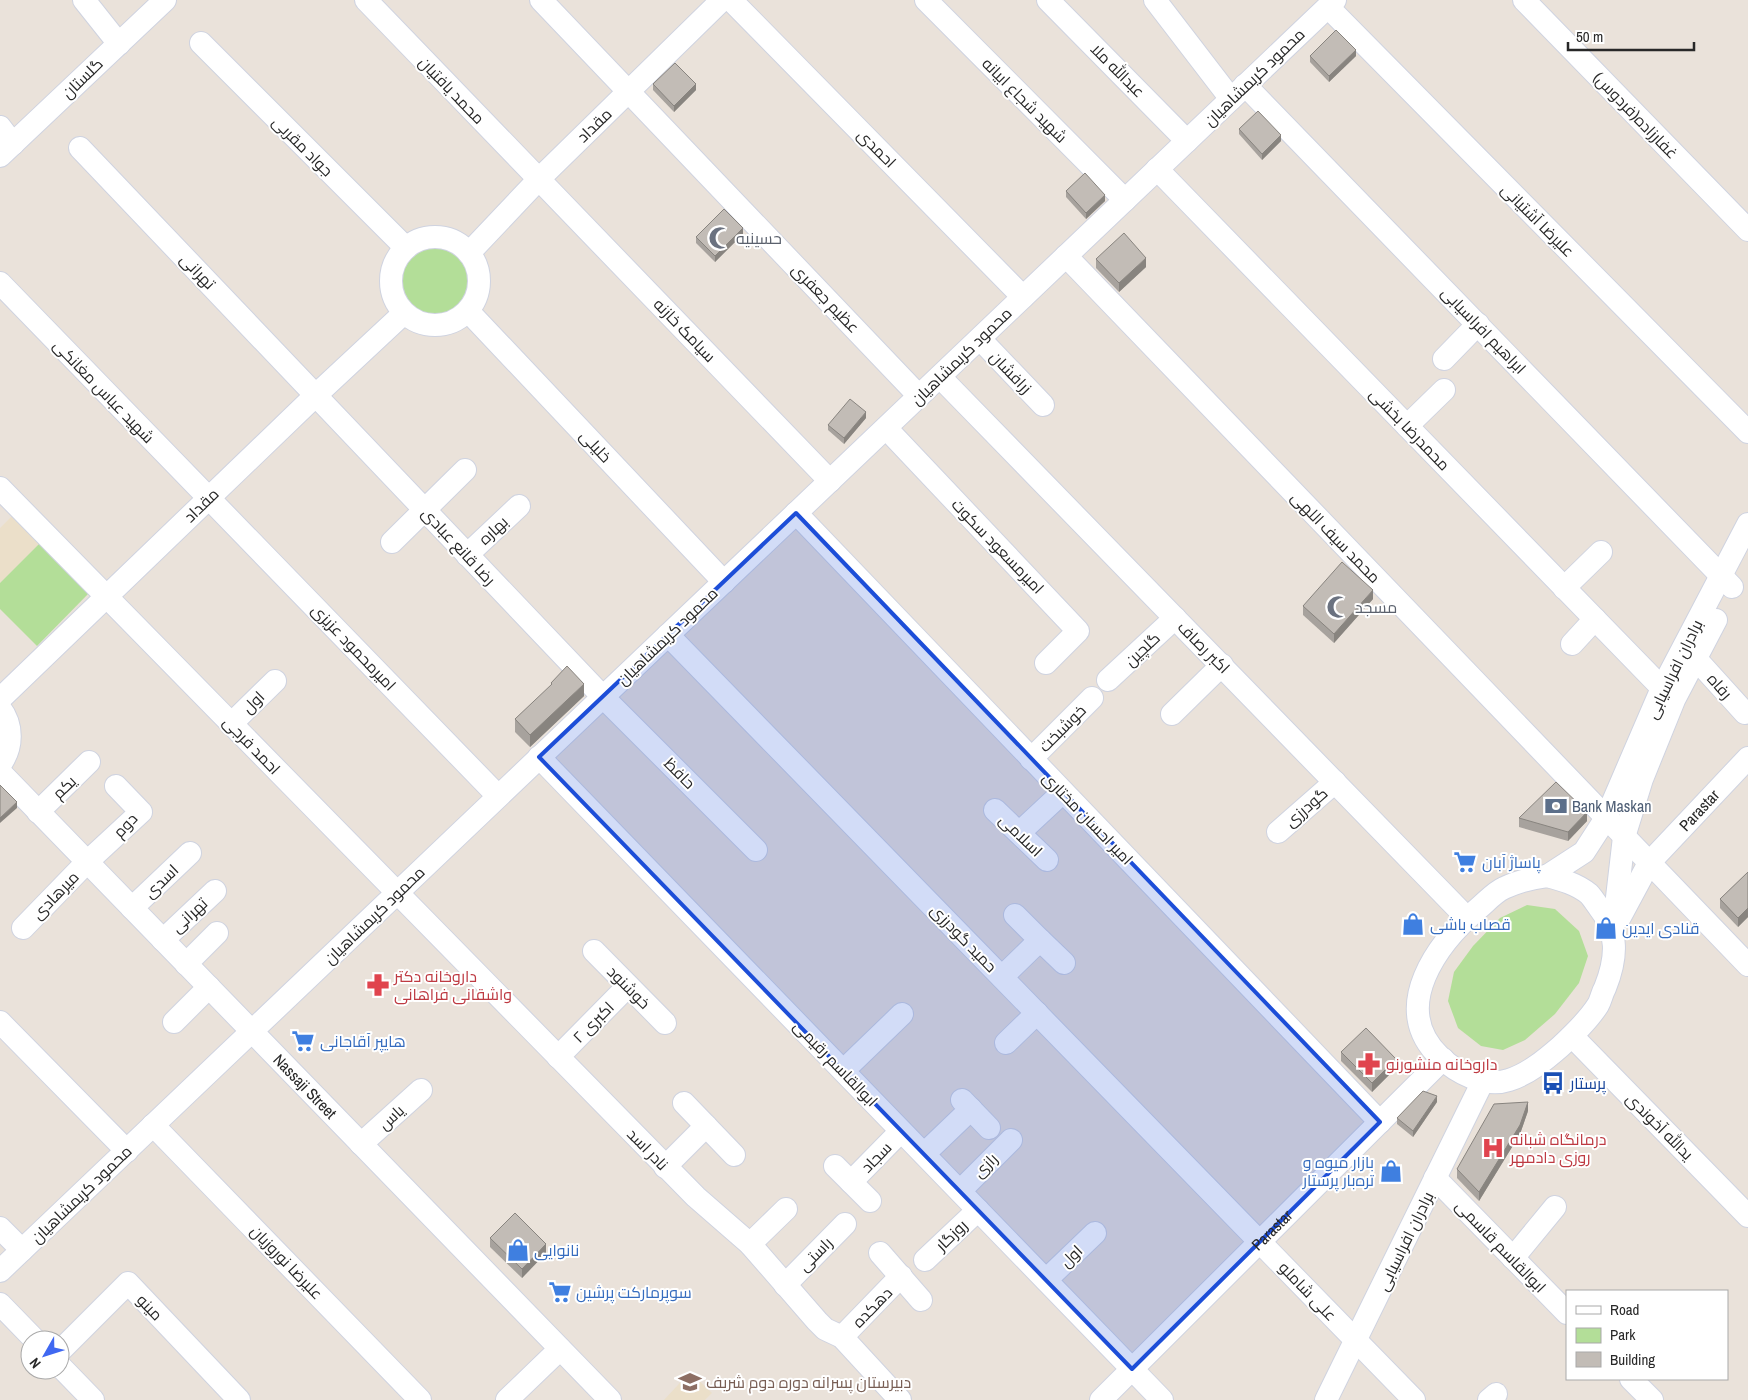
<svg xmlns="http://www.w3.org/2000/svg" width="1748" height="1400" font-family="'Archivo Narrow',Cairo,sans-serif">
	<rect width="100%" height="100%" fill="#eae2da"/>
	<g fill="#ebdfc9">
		<polygon points="12,516 40,543 0,583 0,528"/>
		<polygon points="690,1372 712,1393 705,1400 664,1400"/>
	</g>
	<g fill="#b3de98">
		<circle cx="435" cy="281" r="37"/>
		<polygon points="40,543 89,593 37,646 0,609 0,583"/>
		<polygon points="1527,905 1555,909 1579,931 1588,956 1579,983 1555,1014 1525,1040 1503,1050 1481,1046 1458,1028 1448,1001 1454,972 1473,946 1500,918"/>
	</g>
	<g fill="none" stroke-linecap="round" stroke-linejoin="round">
		<defs>
			<g id="minor">
				<polyline points="84,0 119,44"/>
				<polyline points="366,0 830,481"/>
				<polyline points="541,0 919,396"/>
				<polyline points="731,0 1023,297"/>
				<polyline points="926,0 1125,200"/>
				<polyline points="1048,0 1187,141"/>
				<polyline points="1155,0 1231,99"/>
				<polyline points="1524,0 1748,230"/>
				<polyline points="1328,7 1748,432"/>
				<polyline points="201,43 406,248"/>
				<polyline points="1245,85 1732,587"/>
				<polyline points="0,127 13,144"/>
				<polyline points="80,148 603,697 756,850"/>
				<polyline points="0,156 165,0"/>
				<polyline points="1157,169 1662,688"/>
				<circle cx="435" cy="281" r="44"/>
				<polyline points="469,253 539,179 722,0"/>
				<polyline points="1066,256 1748,965"/>
				<polyline points="0,283 498,796"/>
				<polyline points="468,311 724,582"/>
				<polyline points="980,339 1043,405"/>
				<polyline points="1444,359 1478,324"/>
				<polyline points="940,377 1467,918"/>
				<polyline points="1407,426 1444,390"/>
				<polyline points="886,428 1078,631 1046,663"/>
				<polyline points="0,488 696,1197 750,1244 817,1321 825,1329 842,1337 900,1400"/>
				<polyline points="796,513 1380,1122"/>
				<polyline points="392,542 465,470"/>
				<polyline points="467,555 519,506"/>
				<polyline points="1564,588 1601,552"/>
				<polyline points="668,635 1414,1400"/>
				<polyline points="1572,644 1595,619"/>
				<polyline points="1686,650 1696,659 1745,713"/>
				<polyline points="1108,680 1175,618"/>
				<polyline points="0,699 316,395 404,313"/>
				<path d="M0,708C13,725 13,747 0,765"/>
				<polyline points="1172,714 1222,665"/>
				<polyline points="231,724 275,681"/>
				<polyline points="539,757 1162,1400"/>
				<polyline points="1031,759 1092,698"/>
				<path id="s1" d="M0,772L610,1400"/>
				<polyline points="995,810 1047,860"/>
				<polyline points="38,812 89,762"/>
				<polyline points="1278,832 1335,782"/>
				<polyline points="1019,833 1063,792"/>
				<path d="M1547,876C1562,880 1577,884 1589,894C1592,897 1595,902 1598,906C1619,932 1617,958 1605,988C1602,993 1601,1000 1598,1005C1588,1021 1573,1035 1560,1047C1545,1060 1528,1074 1509,1080C1485,1088 1457,1073 1440,1057C1388,1008 1438,942 1480,907C1487,901 1495,892 1504,888C1518,881 1532,878 1547,876Z"/>
				<polyline points="1547,876 1584,852 1606,818 1662,688 1748,524"/>
				<polyline points="132,908 190,853"/>
				<path id="s2" d="M1620,917L1649,863L1748,758"/>
				<polyline points="23,928 87,862 141,812 116,786"/>
				<polyline points="1613,932 1624,837 1642,779 1674,700 1716,620"/>
				<polyline points="163,940 215,891"/>
				<polyline points="1040,940 1064,963"/>
				<polyline points="594,951 665,1023"/>
				<polyline points="186,964 217,933"/>
				<polyline points="1002,977 1040,940 1015,915"/>
				<polyline points="0,1022 127,1151"/>
				<polyline points="174,1022 209,987"/>
				<polyline points="1572,1036 1748,1216"/>
				<polyline points="1006,1043 1037,1013"/>
				<polyline points="558,1057 628,986"/>
				<polyline points="844,1070 902,1014"/>
				<polyline points="962,1100 989,1128"/>
				<polyline points="684,1103 734,1155"/>
				<polyline points="153,1125 420,1400"/>
				<polyline points="361,1144 421,1090"/>
				<polyline points="924,1154 971,1109"/>
				<polyline points="835,1166 870,1201"/>
				<polyline points="665,1167 706,1126"/>
				<polyline points="1435,1178 1567,1313"/>
				<polyline points="851,1182 901,1131"/>
				<polyline points="960,1191 1011,1140"/>
				<polyline points="0,1228 22,1250"/>
				<polyline points="750,1244 786,1209"/>
				<polyline points="880,1253 921,1300"/>
				<polyline points="1513,1258 1555,1207"/>
				<polyline points="925,1260 978,1210"/>
				<polyline points="0,1271 1335,0"/>
				<polyline points="1046,1280 1095,1233"/>
				<polyline points="785,1285 845,1224"/>
				<polyline points="0,1304 35,1340"/>
				<polyline points="842,1337 901,1276"/>
				<polyline points="60,1351 128,1283 239,1400"/>
				<polyline points="60,1366 93,1400"/>
				<polyline points="1631,1379 1652,1400"/>
				<polyline points="507,1400 560,1349"/>
				<path id="s3" d="M1101,1400L1443,1059"/>
				<polyline points="1326,1400 1483,1081"/>
				<polyline points="1489,1400 1496,1394"/>
			</g>
		</defs>
		<use href="#minor" stroke="#cfd3e0" stroke-width="24"/>
		<use href="#minor" stroke="#fff" stroke-width="22"/>
	</g>
	<g fill="#a7a29d">
		<polygon points="1310,56 1356,56 1329,82 1310,62"/>
		<polygon points="653,84 696,90 674,112 653,90"/>
		<polygon points="1239,129 1281,141 1262,160 1239,134"/>
		<polygon points="1066,191 1105,201 1086,219 1066,197"/>
		<polygon points="743,234 715,262 696,243 696,237"/>
		<polygon points="1096,259 1146,267 1119,292 1096,268"/>
		<polygon points="866,418 844,444 828,430 828,425"/>
		<polygon points="1373,599 1334,643 1303,615 1303,606"/>
		<polygon points="551,683 584,696 530,747 515,732 515,719 551,686"/>
		<polygon points="1519,818 1587,821 1568,841 1519,827"/>
		<polygon points="1748,872 1748,917 1738,927 1720,908 1720,899"/>
		<polygon points="1341,1052 1396,1068 1372,1092 1341,1061"/>
		<polygon points="1437,1102 1413,1137 1397,1124 1397,1118"/>
		<polygon points="1528,1111 1520,1134 1479,1201 1457,1178 1457,1169"/>
		<polygon points="490,1238 546,1253 522,1278 490,1247"/>
	</g>
	<g fill="#88847f">
		<polygon points="1356,50 1356,56 1329,82 1329,76"/>
		<polygon points="696,84 696,90 674,112 674,106"/>
		<polygon points="1281,135 1281,141 1262,160 1262,154"/>
		<polygon points="1105,195 1105,201 1086,219 1086,213"/>
		<polygon points="743,228 743,234 715,262 715,256"/>
		<polygon points="1146,258 1146,267 1119,292 1119,283"/>
		<polygon points="866,412 866,418 844,444 844,438"/>
		<polygon points="1373,590 1373,599 1334,643 1334,634"/>
		<polygon points="584,684 584,696 530,747 530,735"/>
		<polygon points="17,802 17,808 0,823 0,818"/>
		<polygon points="1587,812 1587,821 1568,841 1568,832"/>
		<polygon points="1748,908 1748,917 1738,927 1738,918"/>
		<polygon points="1396,1059 1396,1068 1372,1092 1372,1083"/>
		<polygon points="1437,1096 1437,1102 1413,1137 1413,1131"/>
		<polygon points="1528,1102 1528,1111 1520,1134 1479,1201 1479,1192"/>
		<polygon points="546,1244 546,1253 522,1278 522,1269"/>
	</g>
	<g fill="#c2bcb6" stroke="#88847f">
		<polygon points="1336,30 1356,50 1329,76 1310,56"/>
		<polygon points="675,63 696,84 674,106 653,84"/>
		<polygon points="1258,111 1281,135 1262,154 1239,129"/>
		<polygon points="1085,173 1105,195 1086,213 1066,191"/>
		<polygon points="724,209 743,228 715,256 696,237"/>
		<polygon points="1124,233 1146,258 1119,283 1096,259"/>
		<polygon points="850,399 866,412 844,438 828,425"/>
		<polygon points="1342,562 1373,590 1334,634 1303,606"/>
		<polygon points="567,666 584,684 530,735 515,719 552,684 551,683"/>
		<polygon points="1556,782 1587,812 1568,832 1519,818"/>
		<polygon points="0,785 17,802 0,818"/>
		<polygon points="1748,872 1748,908 1738,918 1720,899"/>
		<polygon points="1366,1028 1396,1059 1372,1083 1341,1052"/>
		<polygon points="1423,1091 1437,1096 1413,1131 1397,1118"/>
		<polygon points="1528,1102 1520,1125 1479,1192 1457,1169 1494,1104"/>
		<polygon points="515,1213 546,1244 522,1269 490,1238"/>
	</g>
	<path fill="#1d4ed8" fill-opacity="0.2" stroke="#1d4ed8" stroke-width="4" stroke-linejoin="round" d="M796,513L1380,1122L1132,1369L539,757Z"/>
	<defs>
		<symbol id="mosque-bare" viewBox="-9 -9 18 18"><path d="M3.5-4.9A6 6 0 1 0 3.5 4.9A5 5 0 1 1 3.5-4.9Z" fill="#6b7280" stroke="#fff" stroke-width="2.5" paint-order="stroke"/></symbol>
		<symbol id="bank-bare" viewBox="-9 -9 18 18"><path d="M-6-4H6V4H-6ZM0-2.3a2.3 2.3 0 1 0 0 4.6a2.3 2.3 0 1 0 0-4.6Z" fill="#5c6f8a" stroke="#fff" stroke-width="2.5" paint-order="stroke"/></symbol>
		<symbol id="supermarket-bare" viewBox="-9 -9 18 18"><path d="M-6-5.5h2.5l.6 2H6L4.5 2H-2.5L-4.4-4H-6ZM-1.5 3.2a1.3 1.3 0 1 0 .1 0ZM3 3.2a1.3 1.3 0 1 0 .1 0Z" fill="#3f7fe0" stroke="#fff" stroke-width="2.5" paint-order="stroke"/></symbol>
		<symbol id="shop-bare" viewBox="-9 -9 18 18"><path d="M-5-2.5h2.3a2.7 3.5 0 0 1 5.4 0H5L5.5 6h-11ZM-1.5-2.5h3a1.5 2.3 0 0 0-3 0Z" fill="#3f7fe0" stroke="#fff" stroke-width="2.5" paint-order="stroke"/></symbol>
		<symbol id="pharmacy-bare" viewBox="-9 -9 18 18"><path d="M-2-6h4v4h4v4h-4v4h-4v-4h-4v-4h4Z" fill="#e0444e" stroke="#fff" stroke-width="2.5" paint-order="stroke"/></symbol>
		<symbol id="bus-bare" viewBox="-9 -9 18 18"><path d="M-5-6H5V4H4V6H2V4H-2V6H-4V4H-5ZM-3.5-4V0h7V-4ZM-3.5 1.2v1.5H-2V1.2ZM2 1.2v1.5H3.5V1.2Z" fill="#1a4fb4" stroke="#fff" stroke-width="2.5" paint-order="stroke"/></symbol>
		<symbol id="hospital-bare" viewBox="-9 -9 18 18"><path d="M-5-5h3v3.5h4V-5h3V5h-3V1.5h-4V5h-3Z" fill="#e0444e" stroke="#fff" stroke-width="2.5" paint-order="stroke"/></symbol>
		<symbol id="school-bare" viewBox="-9 -9 18 18"><path d="M0-5L7-2L0 1L-7-2ZM-4 1L0 2.5L4 1V4Q0 6-4 4Z" fill="#8d6e63" stroke="#fff" stroke-width="2.5" paint-order="stroke"/></symbol>
	</defs>
	<g fill-rule="evenodd">
		<use href="#mosque-bare" x="704" y="222" width="32" height="32"/>
		<use href="#mosque-bare" x="1322" y="591" width="32" height="32"/>
		<use href="#bank-bare" x="1540" y="790" width="32" height="32"/>
		<use href="#supermarket-bare" x="1449" y="846" width="32" height="32"/>
		<use href="#shop-bare" x="1397" y="908" width="32" height="32"/>
		<use href="#shop-bare" x="1590" y="912" width="32" height="32"/>
		<use href="#pharmacy-bare" x="362" y="969" width="32" height="32"/>
		<use href="#supermarket-bare" x="287" y="1025" width="32" height="32"/>
		<use href="#pharmacy-bare" x="1353" y="1048" width="32" height="32"/>
		<use href="#bus-bare" x="1537" y="1067" width="32" height="32"/>
		<use href="#hospital-bare" x="1477" y="1132" width="32" height="32"/>
		<use href="#shop-bare" x="1375" y="1155" width="32" height="32"/>
		<use href="#shop-bare" x="502" y="1234" width="32" height="32"/>
		<use href="#supermarket-bare" x="544" y="1276" width="32" height="32"/>
		<use href="#school-bare" x="674" y="1366" width="32" height="32"/>
	</g>
	<g text-anchor="middle" dominant-baseline="central" stroke-width="4" stroke-linejoin="round" paint-order="stroke">
		<g font-size="16" fill="#282828" stroke="#fff">
			<text transform="translate(1118 70) rotate(45)">عبدالله ملا</text>
			<text transform="translate(1254 77) rotate(-44)">محمود کریمشاهیان</text>
			<text transform="translate(82 78) rotate(-44)">گلستان</text>
			<text transform="translate(452 90) rotate(46)">محمد یافتیان</text>
			<text transform="translate(1025 100) rotate(45)">شهید شجاع ابیانه</text>
			<text transform="translate(1636 115) rotate(46)">غفارزاده(فردوس)</text>
			<text transform="translate(594 125) rotate(-44)">مقداد</text>
			<text transform="translate(303 146) rotate(45)">جواد مقربی</text>
			<text transform="translate(877 148) rotate(45)">احمدی</text>
			<text transform="translate(1538 220) rotate(45)">علیرضا آشتیانی</text>
			<text transform="translate(198 271) rotate(46)">تهرانی</text>
			<text transform="translate(826 298) rotate(46)">عظیم جعفری</text>
			<text transform="translate(685 330) rotate(46)">سیامک خازنه</text>
			<text transform="translate(1484 330) rotate(46)">ابراهیم افراسیابی</text>
			<text transform="translate(961 356) rotate(-44)">محمود کریمشاهیان</text>
			<text transform="translate(1011 372) rotate(46)">زرافشان</text>
			<text transform="translate(104 391) rotate(46)">شهید عباس مغانکی</text>
			<text transform="translate(1410 429) rotate(46)">محمدرضا بخشی</text>
			<text transform="translate(596 446) rotate(47)">خلیلی</text>
			<text transform="translate(201 505) rotate(-44)">مقداد</text>
			<text transform="translate(493 530) rotate(-43)">بهاره</text>
			<text transform="translate(1336 537) rotate(46)">محمد سیف اللهی</text>
			<text transform="translate(459 546) rotate(47)">رضا قانع عبادی</text>
			<text transform="translate(998 546) rotate(46)">امیرمسعود سکوت</text>
			<text transform="translate(667 636) rotate(-44)">محمود کریمشاهیان</text>
			<text transform="translate(354 647) rotate(46)">امیرمحمود عزیزی</text>
			<text transform="translate(1204 647) rotate(45)">اکبر رصاف</text>
			<text transform="translate(1142 649) rotate(-43)">گلچین</text>
			<text transform="translate(1674 669) rotate(-64)">برادران افراسیابی</text>
			<text transform="translate(1720 686) rotate(48)">رفاه</text>
			<text transform="translate(253 702) rotate(-45)">اول</text>
			<text transform="translate(1062 728) rotate(-45)">خوشبخت</text>
			<text transform="translate(252 745) rotate(46)">احمد فرجی</text>
			<text transform="translate(680 773) rotate(45)">حافظ</text>
			<text transform="translate(64 787) rotate(-44)">یکم</text>
			<text transform="translate(1306 807) rotate(-41)">گودرزی</text>
			<text stroke="none"><textPath href="#s2" startOffset="134">Parastar</textPath></text>
			<text transform="translate(1088 818) rotate(46)">امیر احسان مختاری</text>
			<text transform="translate(125 825) rotate(-47)">دوم</text>
			<text transform="translate(1021 835) rotate(44)">اسلامی</text>
			<text transform="translate(161 881) rotate(-44)">اسدی</text>
			<text transform="translate(55 895) rotate(-46)">میرهادی</text>
			<text transform="translate(189 915) rotate(-43)">تهرانی</text>
			<text transform="translate(374 915) rotate(-44)">محمود کریمشاهیان</text>
			<text transform="translate(964 938) rotate(46)">حمید گودرزی</text>
			<text transform="translate(629 987) rotate(45)">خوشنود</text>
			<text transform="translate(593 1022) rotate(-45)">اکبری ۲</text>
			<text transform="translate(836 1063) rotate(46)">ابوالقاسم رقیمی</text>
			<text stroke="none"><textPath href="#s1" startOffset="438">Nassaji Street</textPath></text>
			<text transform="translate(391 1117) rotate(-43)">یاس</text>
			<text transform="translate(1660 1126) rotate(45)">یدالله آخوندی</text>
			<text transform="translate(648 1149) rotate(46)">نادر اسد</text>
			<text transform="translate(876 1157) rotate(-46)">سجاد</text>
			<text transform="translate(985 1165) rotate(-45)">رازی</text>
			<text transform="translate(81 1194) rotate(-44)">محمود کریمشاهیان</text>
			<text stroke="none"><textPath href="#s3" startOffset="241">Parastar</textPath></text>
			<text transform="translate(951 1235) rotate(-44)">روزگار</text>
			<text transform="translate(1405 1241) rotate(-64)">برادران افراسیابی</text>
			<text transform="translate(1501 1246) rotate(46)">ابوالقاسم قاسمی</text>
			<text transform="translate(815 1254) rotate(-45)">راستی</text>
			<text transform="translate(1071 1256) rotate(-44)">اول</text>
			<text transform="translate(287 1262) rotate(46)">علیرضا نوروزیان</text>
			<text transform="translate(1308 1291) rotate(46)">علی شاملو</text>
			<text transform="translate(150 1307) rotate(46)">مینو</text>
			<text transform="translate(872 1307) rotate(-46)">دهکده</text>
		</g>
		<g font-size="16" fill="#5b616d" stroke="#fff" text-anchor="start">
			<text x="736" y="238">حسینیه</text>
			<text x="1355" y="607">مسجد</text>
		</g>
		<g font-size="16" fill="#4e5e75" stroke="#fff" text-anchor="start">
			<text x="1572" y="806">Bank Maskan</text>
		</g>
		<g font-size="16" fill="#366cbe" stroke="#fff" text-anchor="start">
			<text x="1482" y="862">پاساژ آبان</text>
			<text x="1430" y="924">قصاب باشی</text>
			<text x="1622" y="928">قنادی ایدین</text>
			<text x="320" y="1041">هایپر آقاجانی</text>
			<text x="1374" y="1162" text-anchor="end">بازار میوه و<tspan x="1374" dy="18">تره‌بار پرستار</tspan></text>
			<text x="534" y="1250">نانوایی</text>
			<text x="576" y="1292">سوپرمارکت پرشین</text>
		</g>
		<g font-size="16" fill="#be3a42" stroke="#fff" text-anchor="start">
			<text x="394" y="976">داروخانه دکتر<tspan x="394" dy="18">واشقانی فراهانی</tspan></text>
			<text x="1386" y="1064">داروخانه منشورنو</text>
			<text x="1510" y="1139">درمانگاه شبانه<tspan x="1510" dy="18">روزی دادمهر</tspan></text>
		</g>
		<g font-size="16" fill="#164399" stroke="#fff" text-anchor="start">
			<text x="1570" y="1083">پرستار</text>
		</g>
		<g font-size="16" fill="#785e54" stroke="#fff" text-anchor="start">
			<text x="706" y="1382">دبیرستان پسرانه دوره دوم شریف</text>
		</g>
	</g>
	<rect x="1566" y="1290" width="162" height="90" fill="#ffffff" stroke="#a9a9a9"/>
	<rect x="1576" y="1306" width="25" height="8" fill="#ffffff" stroke="#a9a9a9"/>
	<text x="1610" y="1315" font-size="15" fill="#282828">Road</text>
	<rect x="1576" y="1328" width="25" height="15" fill="#b3de98" stroke="#a9a9a9"/>
	<text x="1610" y="1340" font-size="15" fill="#282828">Park</text>
	<rect x="1576" y="1352" width="25" height="15" fill="#c2bcb6" stroke="#a9a9a9"/>
	<text x="1610" y="1365" font-size="15" fill="#282828">Building</text>
	<g transform="translate(45 1355) rotate(231)"><circle r="24" fill="#ffffff" stroke="#a9a9a9"/>
	<path d="M0-4L9 19L0 12L-9 19Z" fill="#4068f1"/>
	<text y="-8" font-size="14" font-weight="bold" text-anchor="middle" fill="#282828">N</text>
	</g>
	<path d="M1568 42v8h126v-8" fill="none" stroke="#282828" stroke-width="2.5"/>
	<text x="1576" y="42" font-size="15" fill="#282828" stroke="#ffffff" stroke-width="4" paint-order="stroke">50 m</text>
</svg>
